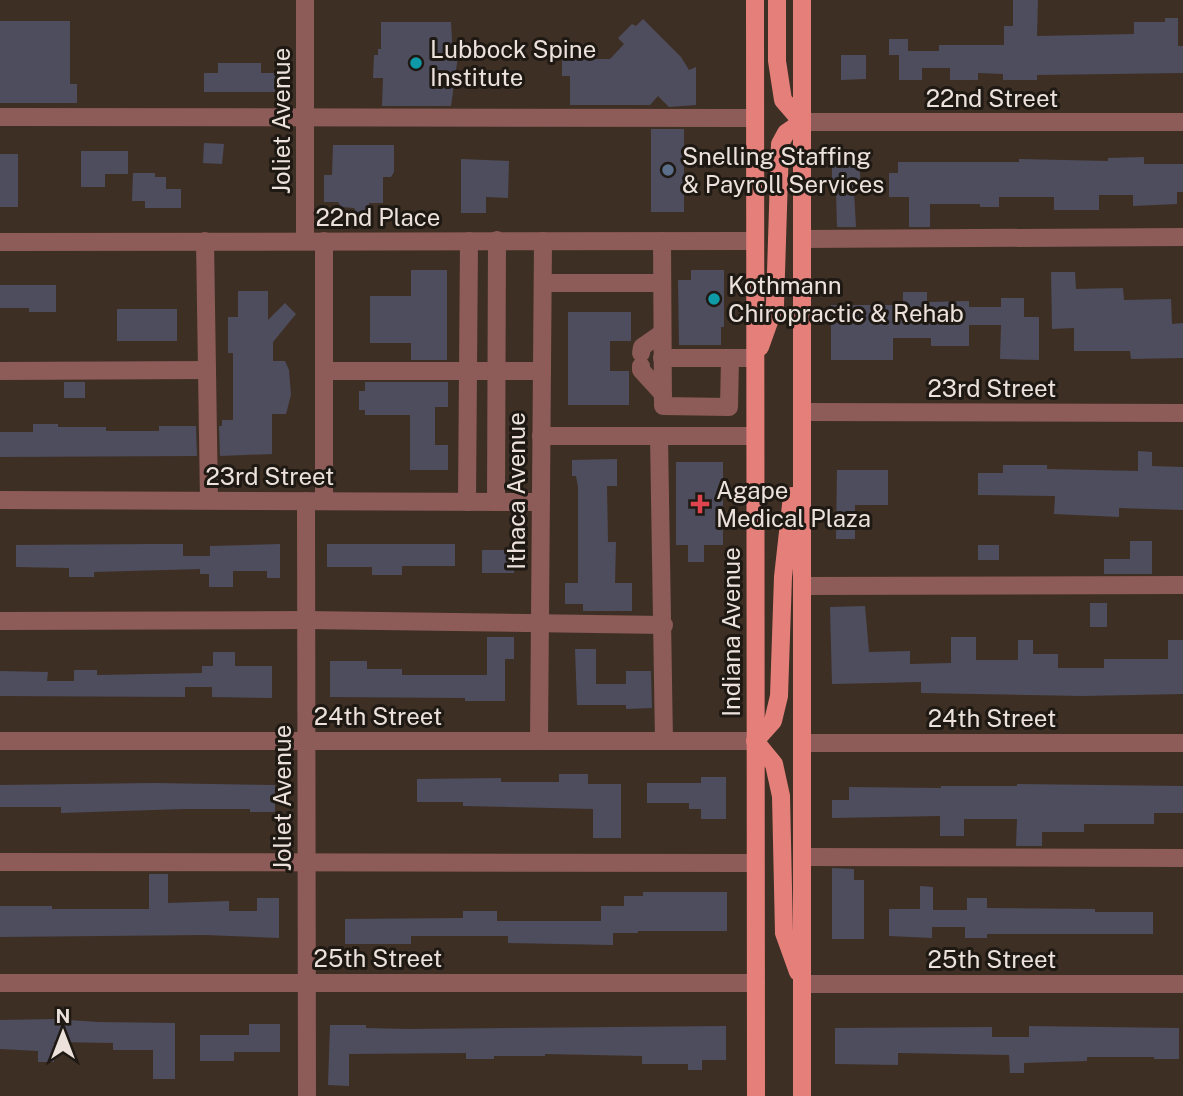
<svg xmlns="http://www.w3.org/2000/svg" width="1183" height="1096" font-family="'Public Sans',sans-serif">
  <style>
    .building { fill: #4e4d5e }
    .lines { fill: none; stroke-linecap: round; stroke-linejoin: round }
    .minor { stroke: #8d5b58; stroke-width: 18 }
    .major { stroke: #e57f7a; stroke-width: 18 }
    .culture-dot { fill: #0f9aa8; stroke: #1f1914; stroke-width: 2.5 }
    .service-dot { fill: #5c6f8a; stroke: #1f1914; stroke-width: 2.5 }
    .health-dot { fill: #e0444e; stroke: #1f1914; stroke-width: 2.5 }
    .labels { text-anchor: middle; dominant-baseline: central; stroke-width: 6; stroke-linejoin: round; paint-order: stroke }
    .poi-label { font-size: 24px; fill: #ece2db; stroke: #1f1914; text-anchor: start }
    .street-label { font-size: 24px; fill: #ece2db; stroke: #1f1914 }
  </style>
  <rect width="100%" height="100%" fill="#3d2f24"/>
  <g class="building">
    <path d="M1013 0H1038L1037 36 1134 34V22H1165V18H1178V46H1183V73L1037 75V80H1003V74L978 73V80H950V68H922V80H899V55H889V39H908V51H939V45H1004V26H1013Z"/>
    <path d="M643 19 681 57 689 70 696 67V105L669 107 658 96 650 105H570V76H562V59H610L624 44 618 38 632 24 636 26Z"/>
    <path d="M0 21H70V84H77V103H0Z"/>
    <path d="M381 22H451L453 56H458L451 106H382L383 78H373L374 55H378V49H381Z"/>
    <path d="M841 55H866V79L841 80Z"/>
    <path d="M218 63H261V73H275V92H204V73H218Z"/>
    <rect x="651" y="129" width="33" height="83"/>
    <path d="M204 143 224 144 222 164 203 163Z"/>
    <path d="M333 145H394V172L391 177H383V203H369V212L357 213 354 208 341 207 338 202H324V175H332Z"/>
    <path d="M81 151H128V174H105V187H81Z"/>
    <rect x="0" y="154" width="18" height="53"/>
    <path d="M1144 157V164H1183V192H1177V204L1133 206V195H1099V210H1054V197H999V207H980V204H930V227H909V197H889V173H898V162H1019V159L1108 161V158Z"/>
    <path d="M461 159 509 161 508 198 486 197V213H461Z"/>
    <path d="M832 163H860V191H854L856 227H837L836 191H832Z"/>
    <path d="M133 173H155V177H166V189H181V208H145V201H132Z"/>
    <path d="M411 270H447V360H411V343H370V296H411Z"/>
    <path d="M691 270H724V327H721V345H679L678 280H691Z"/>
    <path d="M1051 272H1075L1076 289 1123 288 1124 300 1171 299 1172 324 1183 323V358L1131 359 1130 351H1074V328L1052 329Z"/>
    <path d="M0 285H56V312H29V308H0Z"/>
    <path d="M238 291H268V320L285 303 296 314 273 342V361H285L289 370 291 395 286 414H272V454L220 456 219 426H222V420H233V353H228V317H238Z"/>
    <path d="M903 292H927V302L969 301V307H1001V298H1024V317H1039V360L1000 359 1001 325H969V346H931V338H893V360H831V305H903Z"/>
    <rect x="117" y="309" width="60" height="32"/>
    <path d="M568 312H631V341H610V371H629V405H568Z"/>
    <rect x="64" y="382" width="21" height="16"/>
    <path d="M365 382H448V407H435V445H448V470H410V415H365V410H359V391H365Z"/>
    <path d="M33 424H58V427H106V431H159V426H196L197 456 0 457V432H33Z"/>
    <path d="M1138 451 1152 452V466L1183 467V510L1119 508V517L1054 514 1055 496 978 495V473H1003V465H1047V469L1138 471Z"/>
    <path d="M617 459V486H607L608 542H616L615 583H632V611H583V604H565V583H578V487L576 476H572V460Z"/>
    <path d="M676 462H723V545H704V562H688V545H676Z"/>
    <path d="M837 470H888V505H855V539H836Z"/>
    <path d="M1130 541H1152V574H1104V559H1130Z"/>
    <path d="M154 544H183V556H210V546L280 544V578H267V571H233V587H209V574H200V569L94 572V577H69V568L16 567V545Z"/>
    <path d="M327 544H455V566H402V575H372V567H327Z"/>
    <rect x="978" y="545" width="21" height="15"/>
    <rect x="482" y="550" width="32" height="23"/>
    <rect x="1090" y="603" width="17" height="24"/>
    <path d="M865 606 869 652 910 651V664L951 663V637H976V660H1018V640H1033V654H1058V668H1104V659H1168V640H1183V694L1082 696 921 693V682L832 684 830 607Z"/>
    <path d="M487 637H514V659H505V701H465V698L330 697V661H367V669H402V675H487Z"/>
    <path d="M575 649H596V684H626V671H651L652 708 626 709V705H577Z"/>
    <path d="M213 652H235V666H272V698L212 697V687H185V697L0 696V671L48 672 47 681H74V670H97V675L202 673V666H213Z"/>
    <path d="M559 774H588V784H621V838H593V809L463 806V802H417V779L501 778V782H559Z"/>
    <path d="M701 777H726V819H701V809H689V803H647V783H701Z"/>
    <path d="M154 783 275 785V812H250V809H184L61 813V807H0V785Z"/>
    <path d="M1017 784 1183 786V813H1154V824H1084V832H1042V846H1016L1017 819H964V836H940V816L832 818V800H849V787L941 788V786H1017Z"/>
    <path d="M832 868 854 869V880H864V939H832Z"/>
    <path d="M149 874H168V903L229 901V911H257V898H279V938L205 935 0 937V906H52V909H149Z"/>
    <path d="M920 886 933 887V910H967V898H987V908L1095 909V912H1153V934H987V938H965V927H932V938L889 936V909H920Z"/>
    <path d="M643 892H727V931H638V933H613V945L508 943V936H411V944H345V919L463 918V911H497V921H601V906H624V896H643Z"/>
    <path d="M54 1019 98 1022 175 1023V1079H153V1050H113V1043L54 1042V1062H38V1051L0 1049V1020Z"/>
    <path d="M249 1024H280V1052H234V1061H200V1035H249Z"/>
    <path d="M330 1025H366V1028L408 1029 726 1026V1060H702V1070H688V1064H642V1056L545 1054V1056H494V1059H466V1053L349 1054V1086L328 1085Z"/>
    <path d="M1029 1026 1179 1028V1059H1154V1057H1087V1061L1024 1063V1073H1010L1009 1055 898 1053V1065L835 1064V1028L992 1027V1037H1029Z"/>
  </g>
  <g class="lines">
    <g class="minor">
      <path d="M0 117 755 118"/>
      <path d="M802 122H1183"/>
      <path d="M802 239 1183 237"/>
      <path d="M205 241 209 500"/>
      <path d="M305 241V0"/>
      <path d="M662 241 663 406 729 407 730 358"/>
      <path d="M0 242 755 241"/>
      <path d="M543 283H662"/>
      <path d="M641 353 642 347 662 333"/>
      <path d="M662 358H755"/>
      <path d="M641 366V370L663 394"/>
      <path d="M0 371 207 370"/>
      <path d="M324 371H542"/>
      <path d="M802 412 1183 413"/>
      <path d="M541 436H755"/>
      <path d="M659 436 664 741"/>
      <path d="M0 500 541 502"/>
      <path d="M306 501 307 1096"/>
      <path d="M324 501V241"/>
      <path d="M467 502 469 241"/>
      <path d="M496 502 497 240"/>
      <path d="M802 586 1183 585"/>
      <path d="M0 621 306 620 664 625"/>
      <path d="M0 741H755"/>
      <path d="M539 741 543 241"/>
      <path d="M802 743H1183"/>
      <path d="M802 857 1183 858"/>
      <path d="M0 862 755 863"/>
      <path d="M0 983H756"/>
      <path d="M802 984H1183"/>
    </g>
    <g class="major">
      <path d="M755 0 756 1096"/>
      <path d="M777 0V61L783 100 802 122"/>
      <path d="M802 0V1096"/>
      <path d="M760 347 775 305 780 144 786 133 802 122"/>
      <path d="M792 496 783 577 779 696 773 721 755 741 774 764 781 796 784 933 798 972"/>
    </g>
  </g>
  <g class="culture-dot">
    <circle cx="416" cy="63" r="7"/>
    <circle cx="714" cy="299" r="7"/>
  </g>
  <circle class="service-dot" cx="668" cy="170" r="7"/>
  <path class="health-dot" d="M696.5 493.5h7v7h7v7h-7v7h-7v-7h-7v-7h7z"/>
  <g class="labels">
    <g class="poi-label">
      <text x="430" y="49">Lubbock Spine<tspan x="430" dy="28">Institute</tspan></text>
      <text x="682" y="156">Snelling Staffing<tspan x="682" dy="28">&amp; Payroll Services</tspan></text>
      <text x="728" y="285">Kothmann<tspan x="728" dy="28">Chiropractic &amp; Rehab</tspan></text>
      <text x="716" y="490">Agape<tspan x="716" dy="28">Medical Plaza</tspan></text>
    </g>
    <g class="street-label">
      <text x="992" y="98">22nd Street</text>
      <text transform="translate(281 121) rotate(-90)">Joliet Avenue</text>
      <text x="378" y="217">22nd Place</text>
      <text x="992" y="388">23rd Street</text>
      <text x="270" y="476">23rd Street</text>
      <text transform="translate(516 491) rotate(-90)">Ithaca Avenue</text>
      <text transform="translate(731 632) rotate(-90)">Indiana Avenue</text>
      <text x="378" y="716">24th Street</text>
      <text x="992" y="718">24th Street</text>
      <text transform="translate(282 798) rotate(-90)">Joliet Avenue</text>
      <text x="378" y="958">25th Street</text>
      <text x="992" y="959">25th Street</text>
    </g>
  </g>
  <g transform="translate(63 1033)" stroke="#1f1914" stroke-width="5" paint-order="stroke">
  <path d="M0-5L12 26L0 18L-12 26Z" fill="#ece2db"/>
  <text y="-10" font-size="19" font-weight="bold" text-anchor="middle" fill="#ece2db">N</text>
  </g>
</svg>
